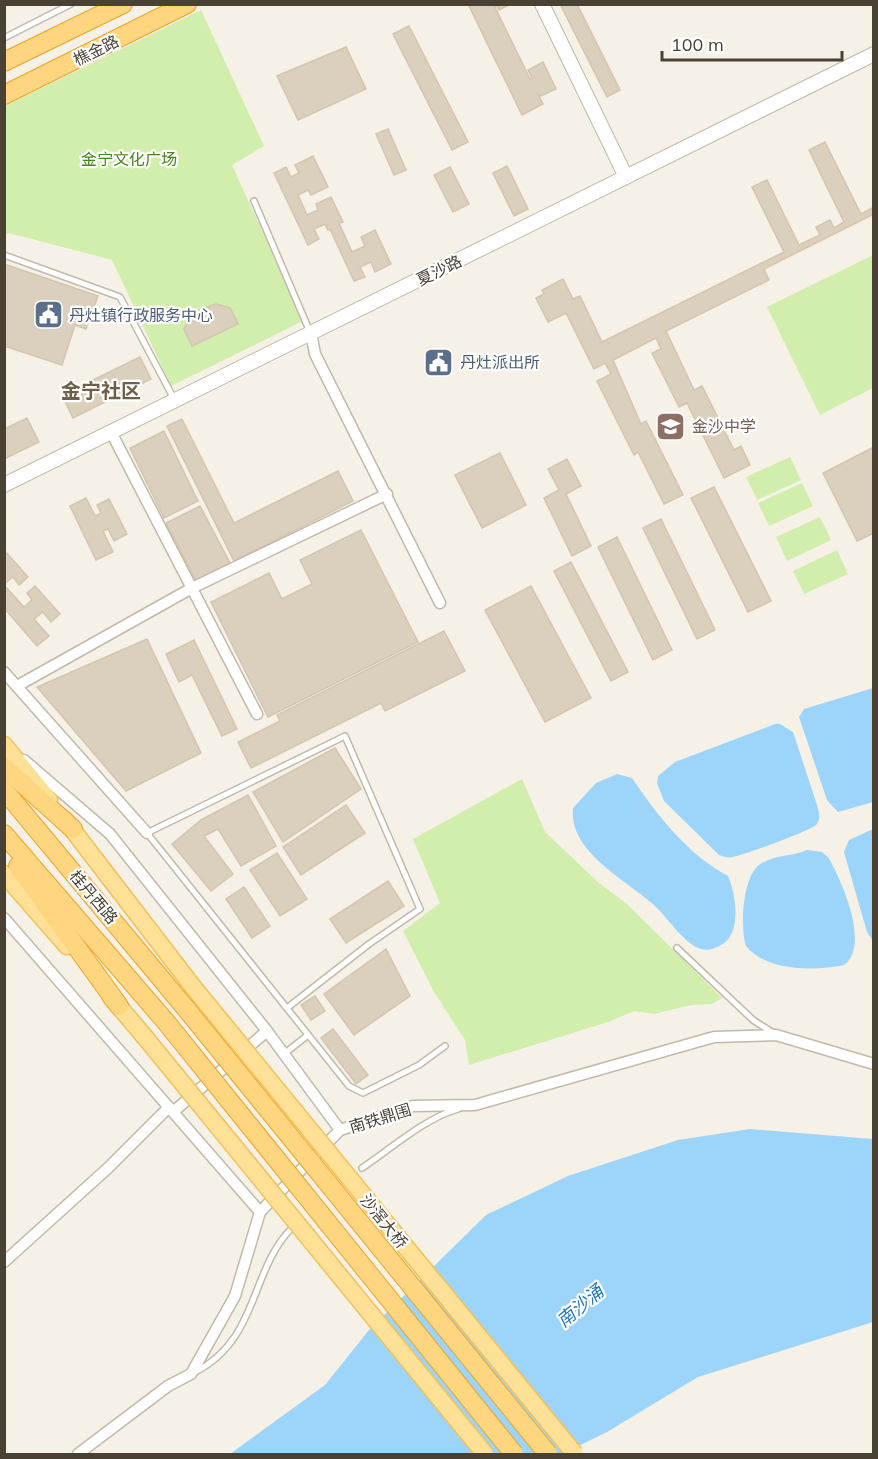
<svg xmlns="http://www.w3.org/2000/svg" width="878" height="1459" font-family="Mulish,'Noto Sans SC',sans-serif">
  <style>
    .green { fill: #d1eeac }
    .water { fill: #9dd4f9 }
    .building { fill: #dbd0be; stroke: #d4c5ae; stroke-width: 1.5 }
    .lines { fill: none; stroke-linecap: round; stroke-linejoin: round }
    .service-casing { stroke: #c2b9a9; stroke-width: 8 }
    .minor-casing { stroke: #c2b9a9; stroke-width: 13 }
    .tertiary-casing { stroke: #c2b9a9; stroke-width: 16 }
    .primary-casing { stroke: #f1c259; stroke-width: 19 }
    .trunk-casing { stroke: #efa327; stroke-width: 20 }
    .service { stroke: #fff; stroke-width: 5 }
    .minor { stroke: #fff; stroke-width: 10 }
    .tertiary { stroke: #fff; stroke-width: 14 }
    .primary { stroke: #ffe097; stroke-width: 16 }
    .trunk { stroke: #ffd680; stroke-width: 18 }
    .primary-bridge-casing { stroke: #f1c259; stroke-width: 19; stroke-linecap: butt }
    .trunk-bridge-casing { stroke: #efa327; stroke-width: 20; stroke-linecap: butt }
    .primary-bridge { stroke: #ffe097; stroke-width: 16 }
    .trunk-bridge { stroke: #ffd680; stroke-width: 18 }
    .labels { text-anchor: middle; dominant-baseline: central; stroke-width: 4.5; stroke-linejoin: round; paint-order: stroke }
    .street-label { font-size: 16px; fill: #4a4135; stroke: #fff }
    .park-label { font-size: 16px; fill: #478321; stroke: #fff }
    .service-label { font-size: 16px; fill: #4e5e75; stroke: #fff; text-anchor: start }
    .education-label { font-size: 16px; fill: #785e54; stroke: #fff; text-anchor: start }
    .water-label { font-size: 18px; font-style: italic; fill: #207aba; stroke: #fff }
    .quarter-label { font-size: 20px; font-weight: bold; fill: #6e5f4b; stroke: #fff }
  </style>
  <rect width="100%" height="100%" fill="#f5f1e7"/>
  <g class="green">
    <path d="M201 10 264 146 232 165 303 321 171 386 112 260 9 233 5 235V106Z"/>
    <path d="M873 255V388L820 415 767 307Z"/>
    <path d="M790 457 801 480 757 500 746 477Z"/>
    <path d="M802 483 813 506 769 526 758 503Z"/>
    <path d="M820 517 831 540 787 561 776 537Z"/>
    <path d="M837 550 848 574 804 594 793 571Z"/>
    <path d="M522 779 545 832 599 883 627 904 722 998 712 1004 691 1005 654 1014 634 1011 608 1022 469 1065 465 1040 434 992 403 931 440 903 413 839Z"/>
  </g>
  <g class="water">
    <path d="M873 688V802L838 812 827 800 799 717 804 709Z"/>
    <path d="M775 724H780L793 732 817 805C819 812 821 818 817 824 813 830 744 855 733 857 728 858 724 857 719 855L664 801 657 783 658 776 675 762Z"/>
    <path d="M617 774 632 778C657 815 688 855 728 876 736 895 743 936 719 946 713 949 708 951 701 949 683 943 668 918 654 905 628 881 568 852 573 808L596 783Z"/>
    <path d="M873 829H874L873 941 867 932 844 852 849 840Z"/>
    <path d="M807 850 822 852 828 857C841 879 871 945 844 965 815 971 767 972 746 946 740 928 742 873 762 863 775 855 793 856 807 850Z"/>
    <path d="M750 1129 873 1139V1322L698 1377 607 1432 562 1454H230L325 1385 369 1330 486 1215 568 1176 678 1140Z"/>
  </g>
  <g class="building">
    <path d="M468 4H511L499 10 497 6 495 7 530 79 532 78 528 70 543 62 556 89 541 96 538 94 543 104 522 115Z"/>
    <path d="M560 4H577L620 90 607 97Z"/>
    <path d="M409 26 468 142 452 150 393 34Z"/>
    <path d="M346 47 366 89 298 120 277 76Z"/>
    <path d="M388 129 406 170 394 175 376 134Z"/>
    <path d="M825 142 861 214 874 207V214L764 269 769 280 666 331 694 390 702 386 734 450 741 446 750 465 724 478 687 403 679 407 652 353 661 349 656 338 613 360 641 424 646 421 683 495 664 504 638 452 634 455 597 381 611 374 605 363 594 369 566 313 548 322 536 298 544 294 542 290 563 279 573 299 580 296 602 342 784 252 752 187 767 180 799 245 820 235 816 227 830 220 834 228 844 222 809 150Z"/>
    <path d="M313 156 328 187 311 195 308 190 298 195 307 215 318 210 316 204 331 197 343 222 339 223 352 252 365 246 361 237 375 230 391 264 375 272 371 262 360 267 365 277 354 281 330 229 328 230 325 224 314 229 319 239 308 245 274 173 286 167 291 177 299 173 295 165Z"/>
    <path d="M507 166 528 209 514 216 493 173Z"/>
    <path d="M450 167 469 204 453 212 434 175Z"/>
    <path d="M4 264 98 296 86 329 75 325 62 365 4 346Z"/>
    <path d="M216 304 230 308 238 324 192 346 184 329 187 323 202 309Z"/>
    <path d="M140 357 151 379 73 418 62 395Z"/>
    <path d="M27 418 39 442 4 459V429Z"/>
    <path d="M182 419 234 523 338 471 353 501 234 561 167 426Z"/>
    <path d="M164 431 198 501 164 518 130 448Z"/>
    <path d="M874 447V533L857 541 823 473Z"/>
    <path d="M500 453 526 505 482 528 455 475Z"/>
    <path d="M567 459 581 486 566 494 591 546 572 556 544 498 559 490 548 469Z"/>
    <path d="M714 487 771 601 748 612 691 498Z"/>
    <path d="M86 498 95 516 101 513 97 505 109 499 127 534 114 541 108 529 103 531 113 552 96 560 70 506Z"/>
    <path d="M200 506 230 563 196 581 166 523Z"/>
    <path d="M661 519 715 630 697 639 643 528Z"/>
    <path d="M361 530 418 642 268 717 211 602 269 573 282 599 312 584 300 560Z"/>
    <path d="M617 537 672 650 653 660 598 547Z"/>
    <path d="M4 550 28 577 19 585 13 577 4 584Z"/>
    <path d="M571 562 628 672 611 681 554 571Z"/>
    <path d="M4 585 24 607 32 600 27 593 35 586 60 614 51 622 43 612 34 619 49 636 37 646 4 608Z"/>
    <path d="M531 586 591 698 545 722 485 610Z"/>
    <path d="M444 631 465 671 385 711 381 703 251 768 238 742 280 721 277 715Z"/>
    <path d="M147 639 201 753 126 791 37 687Z"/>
    <path d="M194 640 237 729 222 736 192 675 179 682 166 654Z"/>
    <path d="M335 748 361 789 283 842 253 792Z"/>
    <path d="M248 795 276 846 241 866 218 829 204 836 233 874 211 891 172 844 201 820Z"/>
    <path d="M346 805 365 833 301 875 283 847Z"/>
    <path d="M277 853 307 899 280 916 250 870Z"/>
    <path d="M388 881 404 906 346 943 330 919Z"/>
    <path d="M244 887 270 926 252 938 226 899Z"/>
    <path d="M386 949 410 996 354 1035 324 994Z"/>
    <path d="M315 996 325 1011 311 1020 301 1005Z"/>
    <path d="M333 1029 368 1075 356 1084 321 1038Z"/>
  </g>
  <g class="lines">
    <defs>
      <g id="service">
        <path d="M4 38 71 4"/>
        <path d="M254 201 310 332"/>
        <path d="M4 255 120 297 174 399"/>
        <path d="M677 948 753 1020 772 1032"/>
        <path d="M287 1008 369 944 420 909 345 736 147 833 349 1086 363 1093 419 1065 445 1046"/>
        <path d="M284 1054 308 1035"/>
        <path d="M362 1168C389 1150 427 1117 458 1109"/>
        <path d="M195 1372C259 1340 250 1269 292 1228"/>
      </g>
      <g id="minor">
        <path d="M311 333 315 354 440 603"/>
        <path d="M111 432 257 714"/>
        <path d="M4 672 147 833"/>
        <path d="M17 686 192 588 387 494"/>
        <path d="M24 760 110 834 267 1031 340 1130"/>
        <path d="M4 918 260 1212"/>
        <path d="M173 1112 267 1031"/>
        <path d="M4 1262 108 1168 169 1107"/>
        <path d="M78 1454 168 1386 191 1374 235 1296 260 1212 340 1130 413 1106 475 1105 714 1037 776 1035 874 1064"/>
      </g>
      <g id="tertiary">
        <path d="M542 4 626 177"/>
        <path d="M4 485 874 54"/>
      </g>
      <g id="primary">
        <path d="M4 745 49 800"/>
        <path d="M65 820 194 988"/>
        <path d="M4 874 67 946"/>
        <path d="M111 997 144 1036"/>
      </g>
      <g id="trunk">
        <path d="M4 62 123 4"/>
        <path d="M4 95 187 4"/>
        <path d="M4 767 73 829"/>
        <path d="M4 790 183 1005"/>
        <path d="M4 834 166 1022"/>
        <path d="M18 866 119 1006"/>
      </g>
    </defs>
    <use href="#service" class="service-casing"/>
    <use href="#minor" class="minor-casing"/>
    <use href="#tertiary" class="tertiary-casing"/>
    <use href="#primary" class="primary-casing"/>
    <use href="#trunk" class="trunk-casing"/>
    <use href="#service" class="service"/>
    <use href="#minor" class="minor"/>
    <use href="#tertiary" class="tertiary"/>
    <use href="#primary" class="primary"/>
    <use href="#trunk" class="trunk"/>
    <defs>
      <g id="primary-bridge">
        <path d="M194 988 575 1454"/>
        <path d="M144 1036 485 1454"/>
      </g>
      <g id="trunk-bridge">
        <path d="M183 1005 548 1454"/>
        <path d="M166 1022 514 1454"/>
      </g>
    </defs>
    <use href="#primary-bridge" class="primary-bridge-casing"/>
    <use href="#trunk-bridge" class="trunk-bridge-casing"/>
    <use href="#primary-bridge" class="primary-bridge"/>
    <use href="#trunk-bridge" class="trunk-bridge"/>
  </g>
  <defs>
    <symbol id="civic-square" viewBox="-11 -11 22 22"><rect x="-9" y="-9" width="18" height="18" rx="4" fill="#5c6f8a" stroke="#fff"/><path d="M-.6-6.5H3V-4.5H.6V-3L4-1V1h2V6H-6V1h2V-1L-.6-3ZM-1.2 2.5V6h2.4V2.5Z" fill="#fff"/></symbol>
    <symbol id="school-square" viewBox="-11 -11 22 22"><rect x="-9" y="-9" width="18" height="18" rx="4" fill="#8d6e63" stroke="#fff"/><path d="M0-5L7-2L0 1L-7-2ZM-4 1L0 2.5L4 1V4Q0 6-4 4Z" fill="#fff"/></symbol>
  </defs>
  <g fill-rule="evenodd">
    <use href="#civic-square" x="32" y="298" width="33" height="33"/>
    <use href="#civic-square" x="422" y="346" width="33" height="33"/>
    <use href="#school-square" x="654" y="410" width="33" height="33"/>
  </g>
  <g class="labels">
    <g class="street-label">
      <text transform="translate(96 50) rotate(-26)">樵金路</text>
      <text transform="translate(439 270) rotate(-26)">夏沙路</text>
      <text transform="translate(94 897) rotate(50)">桂丹西路</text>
      <text transform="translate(380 1118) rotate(-17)">南铁鼎围</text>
      <text transform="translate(384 1221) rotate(51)">沙滘大桥</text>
    </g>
    <g class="park-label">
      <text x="129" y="159">金宁文化广场</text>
    </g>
    <g class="service-label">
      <text x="69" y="315">丹灶镇行政服务中心</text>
      <text x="460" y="362">丹灶派出所</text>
    </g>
    <g class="education-label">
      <text x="692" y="426">金沙中学</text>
    </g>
    <g class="water-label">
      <text transform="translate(580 1306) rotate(-40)">南沙涌</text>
    </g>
    <g class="quarter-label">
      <text x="101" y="390">金宁社区</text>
    </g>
  </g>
  <rect width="878" height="1459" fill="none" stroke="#4a4135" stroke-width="12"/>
  <path d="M662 51v9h180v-9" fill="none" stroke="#4a4135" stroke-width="3"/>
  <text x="671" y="51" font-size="18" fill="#4a4135" stroke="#ffffff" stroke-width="4.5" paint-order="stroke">100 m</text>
</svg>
